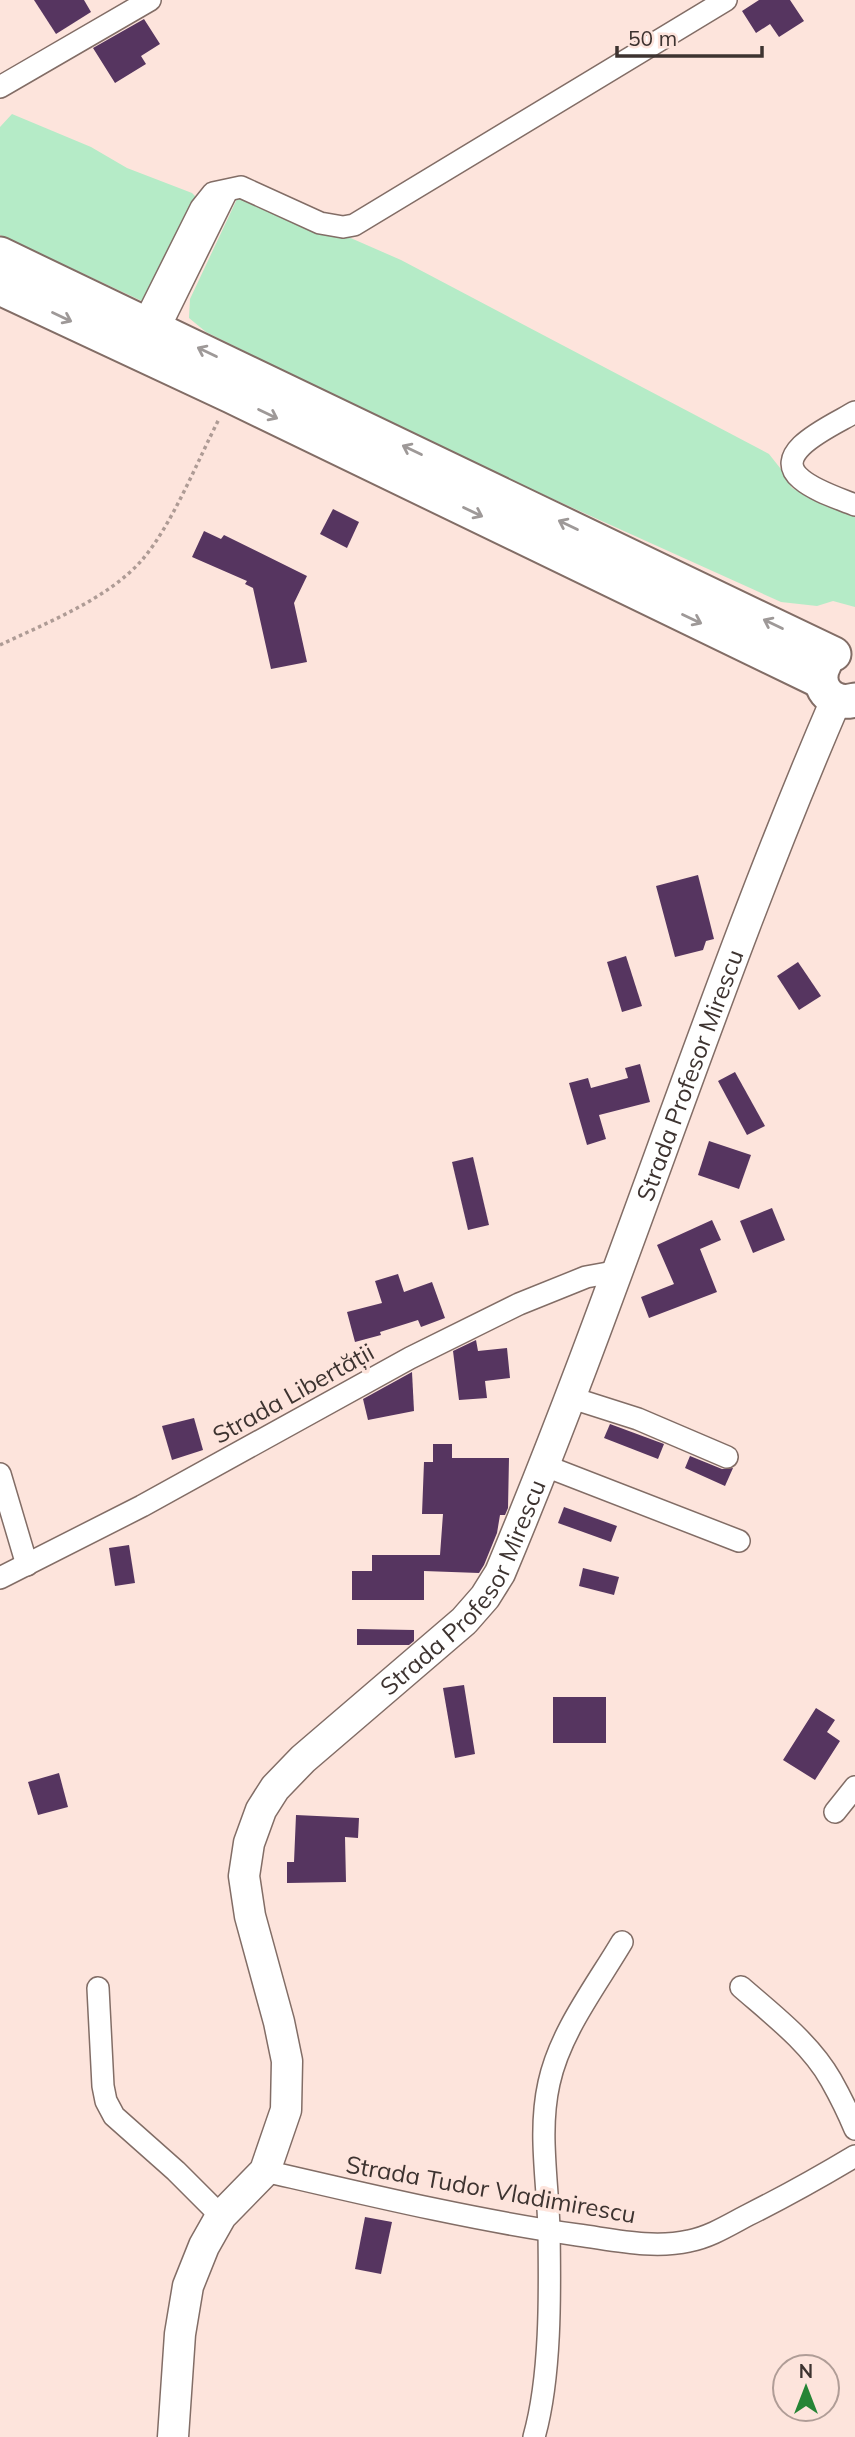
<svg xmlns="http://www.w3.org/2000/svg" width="855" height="2437" font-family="Mulish,sans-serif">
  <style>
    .green { fill: #b5ebc7 }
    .building { fill: #563560 }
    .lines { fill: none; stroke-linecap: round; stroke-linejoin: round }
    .street-casing { stroke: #826d66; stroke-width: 24 }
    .secondary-casing { stroke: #826d66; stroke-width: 33 }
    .primary-casing { stroke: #826d66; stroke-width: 37 }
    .path { stroke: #ae9b95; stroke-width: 3.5; stroke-dasharray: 3.5 3.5; stroke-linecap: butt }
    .street { stroke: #fff; stroke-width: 21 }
    .secondary { stroke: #fff; stroke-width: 30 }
    .primary { stroke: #fff; stroke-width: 33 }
    .oneway { stroke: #9e9998 }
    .labels { text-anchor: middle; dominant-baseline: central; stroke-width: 7; stroke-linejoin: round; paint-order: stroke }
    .street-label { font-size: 24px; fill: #3d3330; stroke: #fde4dc }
  </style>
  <rect width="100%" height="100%" fill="#fde4dc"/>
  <g class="green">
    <path d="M12 114 91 147 127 168 192 193 199 200 144 302 0 235V127Z"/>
    <path d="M245 195H252L401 260 769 454 784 473 792 488 855 517V607L833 601 817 606 781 602 407 433 206 332 189 318 190 299 237 199Z"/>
  </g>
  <g class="building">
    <path d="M34 0H84L91 12 56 34Z"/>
    <path d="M759 0H790L804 21 779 37 770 24 756 33 742 11Z"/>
    <path d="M144 19 160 44 141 56 146 64 115 83 93 48Z"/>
    <path d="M333 509 359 522 347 548 320 534Z"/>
    <path d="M204 531 221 539 224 535 307 576 294 603 307 662 271 669 253 588 245 584 247 581 192 557Z"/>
    <path d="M698 875 714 939 706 941 703 950 675 957 656 886Z"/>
    <path d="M626 956 642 1006 622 1012 607 962Z"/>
    <path d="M798 962 821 996 799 1010 777 976Z"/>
    <path d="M640 1064 650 1102 599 1115 606 1139 587 1145 569 1083 588 1078 591 1088 628 1078 625 1068Z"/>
    <path d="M735 1072 765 1126 747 1135 718 1081Z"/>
    <path d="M709 1141 751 1155 739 1189 698 1175Z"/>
    <path d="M473 1157 489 1225 468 1230 452 1162Z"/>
    <path d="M772 1208 785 1240 753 1253 740 1221Z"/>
    <path d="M712 1220 721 1240 700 1249 717 1292 649 1318 641 1297 674 1284 657 1245Z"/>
    <path d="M398 1274 404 1292 432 1282 445 1318 421 1327 418 1320 380 1332 381 1335 355 1342 347 1312 382 1303 375 1281Z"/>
    <path d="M476 1340 478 1351 507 1348 510 1378 485 1381 487 1398 459 1400 453 1351Z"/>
    <path d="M412 1372 414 1411 368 1420 363 1399Z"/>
    <path d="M194 1418 203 1450 172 1460 162 1426Z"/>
    <path d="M610 1424 664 1444 658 1459 604 1438Z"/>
    <path d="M433 1444H452V1458H509L508 1508 505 1515H500L497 1533 484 1565 479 1573 424 1571V1600H352V1571H372V1555H440L443 1514H422L424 1462H433Z"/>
    <path d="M690 1456 722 1469 733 1468 725 1486 685 1468Z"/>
    <path d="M564 1507 617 1526 611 1542 558 1523Z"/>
    <path d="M129 1545 135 1583 115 1586 109 1548Z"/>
    <path d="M583 1568 619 1577 614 1595 579 1586Z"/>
    <path d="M357 1629 414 1630V1641L409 1645H357Z"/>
    <path d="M464 1685 475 1754 455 1758 443 1688Z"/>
    <rect x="553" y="1697" width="53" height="46"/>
    <path d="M816 1708 835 1720 827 1732 840 1741 815 1780 783 1760Z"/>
    <path d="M59 1773 68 1807 38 1815 28 1782Z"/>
    <path d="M296 1815 359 1818 358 1838 345 1837 346 1882 287 1883V1862H294Z"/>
    <path d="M365 2217 392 2222 381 2274 355 2269Z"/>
  </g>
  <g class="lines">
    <defs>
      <g id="street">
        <path d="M0 87 150 0"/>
        <path d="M144 322 201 208 213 193 241 187 320 223 343 227 354 225 726 0"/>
        <path d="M159 329 227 191"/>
        <path d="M855 412C836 424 768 452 801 479 815 491 838 498 855 505"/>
        <path d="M569 1397 638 1419 727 1457"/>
        <path d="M543 1465 739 1541"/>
        <path d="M0 1474 27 1565"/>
        <path d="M0 1578 142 1506 410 1358 519 1304 586 1277 619 1271"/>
        <path d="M835 1812 855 1787"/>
        <path d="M741 1987C773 2015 810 2043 831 2080 840 2096 848 2112 855 2129"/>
        <path d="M98 1988 103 2086 106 2101 114 2116 176 2171 221 2216"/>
        <path d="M265 2171C369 2195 473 2220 578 2235 615 2240 653 2249 689 2241 710 2237 729 2225 748 2215 784 2197 820 2177 855 2156"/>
        <path d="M534 2437C551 2377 550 2294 549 2231 548 2182 538 2132 549 2083 560 2032 596 1986 622 1942"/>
      </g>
      <g id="secondary">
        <path id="s1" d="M173 2437 180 2334 188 2286 204 2246 221 2216 265 2171 286 2110 287 2061 279 2022 250 1916 244 1876 249 1843 261 1810 275 1788 303 1759 464 1621 485 1597 500 1573C621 1285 712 987 836 700"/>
      </g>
      <g id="primary">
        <path d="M0 254 834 654"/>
        <path d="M0 288 231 396 820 681"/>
        <path d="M825 663C813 685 830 707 855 700"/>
      </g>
    </defs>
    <use href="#street" class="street-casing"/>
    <use href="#secondary" class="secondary-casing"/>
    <use href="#primary" class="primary-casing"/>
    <path class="path" d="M0 645C46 623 108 599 142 560 172 525 197 462 219 419"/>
    <use href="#street" class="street"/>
    <use href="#secondary" class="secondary"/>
    <use href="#primary" class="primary"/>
  </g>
  <defs><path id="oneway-shaft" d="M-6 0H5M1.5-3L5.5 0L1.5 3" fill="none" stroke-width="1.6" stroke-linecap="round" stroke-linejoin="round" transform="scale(1.75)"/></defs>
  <g class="oneway">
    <use href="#oneway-shaft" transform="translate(62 317) rotate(25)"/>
    <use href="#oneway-shaft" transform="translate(207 352) rotate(-154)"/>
    <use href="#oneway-shaft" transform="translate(268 414) rotate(26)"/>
    <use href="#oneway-shaft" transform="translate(412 450) rotate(-154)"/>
    <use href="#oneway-shaft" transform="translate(473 512) rotate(26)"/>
    <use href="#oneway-shaft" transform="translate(568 525) rotate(-154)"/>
    <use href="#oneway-shaft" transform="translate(692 619) rotate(25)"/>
    <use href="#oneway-shaft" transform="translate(773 624) rotate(-154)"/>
  </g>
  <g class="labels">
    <g class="street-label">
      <text stroke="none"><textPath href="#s1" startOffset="1536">Strada Profesor Mirescu</textPath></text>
      <text transform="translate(293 1393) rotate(-29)">Strada Libertății</text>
      <text stroke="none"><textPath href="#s1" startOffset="970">Strada Profesor Mirescu</textPath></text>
      <text transform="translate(491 2189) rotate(10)">Strada Tudor Vladimirescu</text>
    </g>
  </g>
  <g transform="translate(806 2388)"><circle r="33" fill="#fde4dc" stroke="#b09d97" stroke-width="2"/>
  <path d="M0-5L12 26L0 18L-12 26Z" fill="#258435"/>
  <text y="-10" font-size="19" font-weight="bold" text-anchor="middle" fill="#3d3330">N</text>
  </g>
  <path d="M617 46v10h145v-10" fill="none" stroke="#3d3330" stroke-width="3.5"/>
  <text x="628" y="46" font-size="21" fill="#3d3330" stroke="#fde4dc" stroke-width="5" paint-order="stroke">50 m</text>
</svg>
